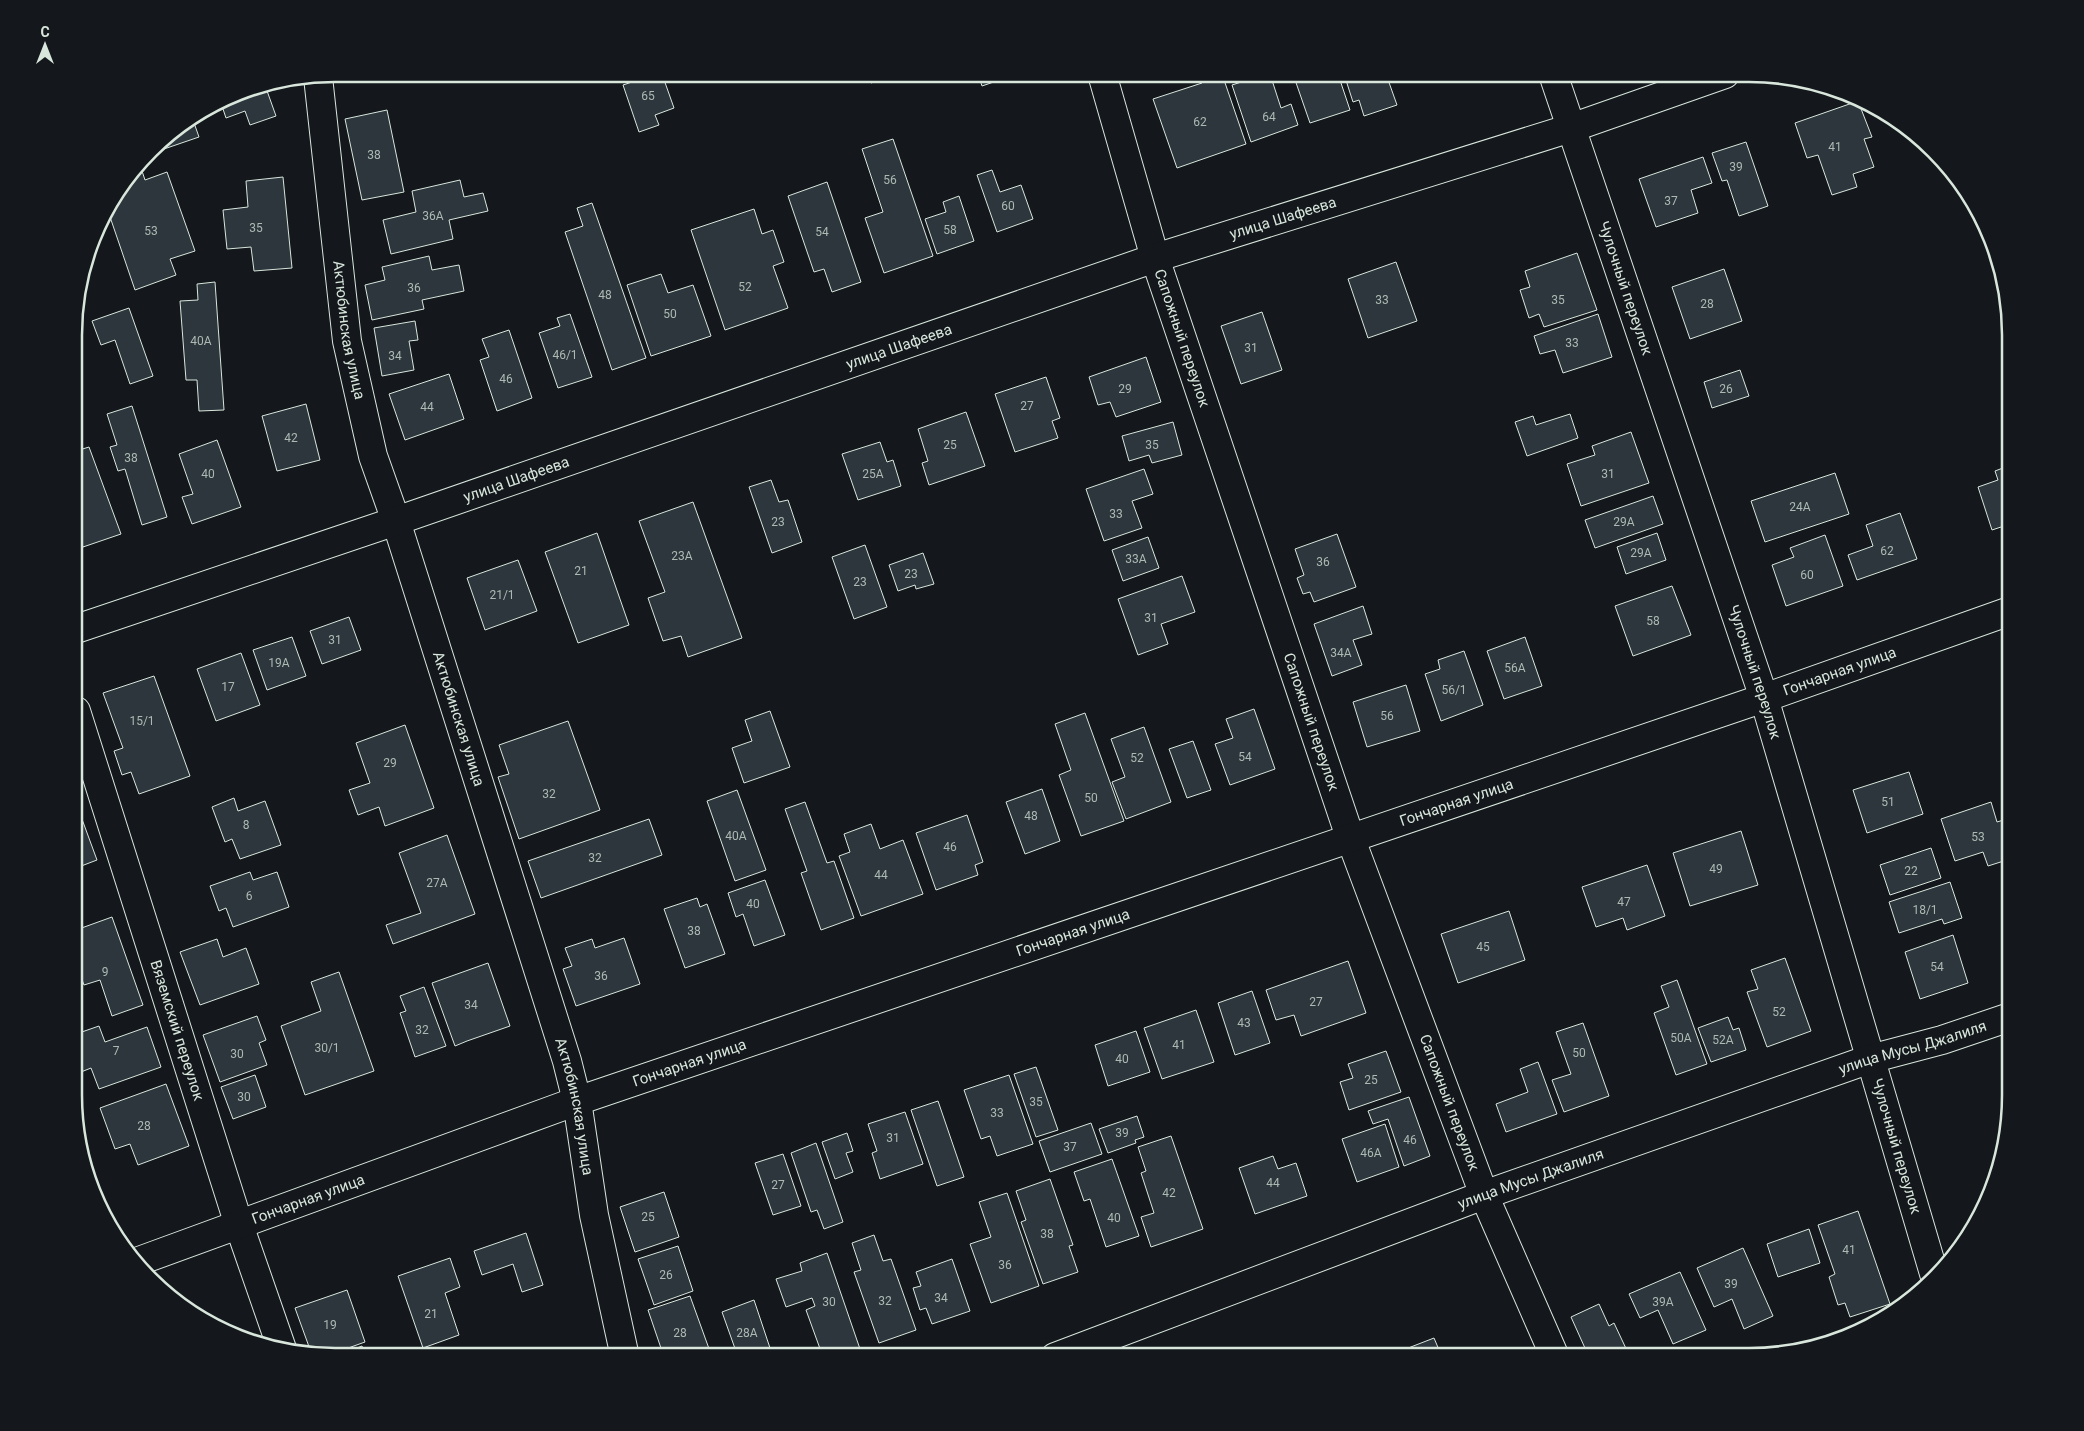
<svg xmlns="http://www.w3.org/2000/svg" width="2084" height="1431" font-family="Roboto,sans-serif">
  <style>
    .building { fill: #2c363c; stroke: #d8e6dc }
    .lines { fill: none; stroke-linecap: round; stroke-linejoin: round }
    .minor-casing { stroke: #d8e6dc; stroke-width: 30 }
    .tertiary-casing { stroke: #d8e6dc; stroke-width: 30 }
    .minor { stroke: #14181c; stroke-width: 28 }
    .tertiary { stroke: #14181c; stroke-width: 28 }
    .labels { text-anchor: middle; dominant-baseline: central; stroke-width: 4; stroke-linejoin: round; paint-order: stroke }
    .number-label { font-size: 12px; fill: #adbab4 }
    .street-label { font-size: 15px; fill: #d8e6dc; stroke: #14181c }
    .rim { fill: none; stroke: #d8e6dc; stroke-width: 2.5 }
  </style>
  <rect width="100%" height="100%" fill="#14181c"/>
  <g class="building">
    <path d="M633 74H662L674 108 655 115 659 125 639 132 623 85 635 81Z"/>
    <path d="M867 74H897L871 83Z"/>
    <path d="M978 74H1017L982 86Z"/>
    <path d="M1203 74H1222L1246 144 1177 168 1153 99 1202 83 1200 75Z"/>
    <path d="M1266 74H1270L1281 108 1291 104 1298 125 1251 142 1232 85Z"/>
    <path d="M1293 74H1338L1350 110 1310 123Z"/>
    <path d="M1344 74H1386L1397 105 1364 116 1359 100 1353 102Z"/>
    <path d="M1456 74H1482L1458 82Z"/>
    <path d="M266 88 276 116 250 125 245 111 226 118 221 103 236 94Z"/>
    <path d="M1858 101 1872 137 1864 139 1874 167 1853 174 1857 187 1832 195 1818 155 1807 158 1795 123Z"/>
    <path d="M387 110 404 192 362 200 345 119Z"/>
    <path d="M193 120 199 137 161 150 159 144 163 139Z"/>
    <path d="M893 139 933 256 884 273 865 218 883 212 862 149Z"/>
    <path d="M1746 142 1768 206 1739 216 1727 180 1722 181 1712 153Z"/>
    <path d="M1703 157 1712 183 1691 190 1698 213 1656 227 1639 179Z"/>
    <path d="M141 168 145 180 167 172 195 251 170 259 176 275 135 290 108 211Z"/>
    <path d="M992 170 1000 192 1021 185 1033 219 997 232 977 175Z"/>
    <path d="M283 177 292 268 254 271 251 247 227 249 223 210 248 207 246 181Z"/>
    <path d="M460 180 464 197 483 193 488 211 449 220 453 239 391 254 383 220 416 212 412 191Z"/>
    <path d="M827 182 861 282 832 292 824 269 814 272 788 196Z"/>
    <path d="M959 196 974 241 937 254 925 219 946 212 943 202Z"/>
    <path d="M592 203 646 358 612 370 565 232 583 226 577 208Z"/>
    <path d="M754 209 762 234 773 230 784 262 773 266 788 308 725 330 691 230Z"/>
    <path d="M1577 253 1597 310 1544 327 1539 314 1529 318 1520 290 1530 287 1525 271Z"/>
    <path d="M429 256 432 270 459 265 464 291 422 300 424 309 372 320 365 285 385 280 382 267Z"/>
    <path d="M1396 262 1417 321 1368 338 1348 279Z"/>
    <path d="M1724 269 1742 321 1690 339 1672 287Z"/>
    <path d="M661 274 668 293 693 285 711 336 651 356 627 285Z"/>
    <path d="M215 282 224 410 199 411 197 380H186L180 301 198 300 197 284Z"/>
    <path d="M129 308 153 376 130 384 115 340 101 345 92 321Z"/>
    <path d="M1262 312 1282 370 1241 384 1221 326Z"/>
    <path d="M570 314 592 377 558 388 539 333 560 326 557 318Z"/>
    <path d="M1598 314 1612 357 1563 373 1555 350 1540 354 1534 336Z"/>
    <path d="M415 321 418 340 409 341 414 370 382 376 374 328Z"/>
    <path d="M509 330 532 398 497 411 480 360 489 357 482 339Z"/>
    <path d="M1146 357 1161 402 1116 417 1110 402 1098 405 1089 377Z"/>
    <path d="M1740 370 1749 396 1712 408 1704 382Z"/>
    <path d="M449 374 464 419 405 440 389 394Z"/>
    <path d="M1046 377 1060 418 1052 421 1058 438 1015 452 995 394Z"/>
    <path d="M306 404 320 460 277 471 262 416Z"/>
    <path d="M132 406 167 517 142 525 125 469 118 471 110 447 117 445 107 414Z"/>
    <path d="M966 412 985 466 929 485 922 463 928 461 918 429Z"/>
    <path d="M1570 414 1578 438 1527 456 1515 422 1533 416 1536 425Z"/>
    <path d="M1173 422 1182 455 1152 463 1149 455 1129 461 1122 436Z"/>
    <path d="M1631 432 1649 483 1581 506 1567 464 1595 455 1592 446Z"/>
    <path d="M217 440 241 507 192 524 182 497 193 494 179 454Z"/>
    <path d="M880 442 887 462 893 460 901 486 858 500 842 454Z"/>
    <path d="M89 447 121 534 83 547 76 528V451Z"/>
    <path d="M2003 468 2010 486V524L1992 530 1978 487 1998 480 1995 471Z"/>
    <path d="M1144 469 1153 494 1132 501 1142 528 1104 541 1086 489Z"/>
    <path d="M1835 473 1849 514 1765 542 1751 501Z"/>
    <path d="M771 480 779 502 788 500 802 542 772 553 749 487Z"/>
    <path d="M1653 496 1663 524 1595 548 1585 520Z"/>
    <path d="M693 502 742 638 688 657 681 636 663 641 648 598 665 592 639 521Z"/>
    <path d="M1900 513 1917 559 1857 580 1848 555 1873 546 1866 525Z"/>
    <path d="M597 533 629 625 578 643 545 552Z"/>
    <path d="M1657 533 1666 560 1626 574 1617 547Z"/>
    <path d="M1337 534 1356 587 1314 602 1310 592 1303 594 1297 578 1304 575 1295 549Z"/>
    <path d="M1825 535 1843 586 1786 606 1772 565 1794 557 1790 548Z"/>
    <path d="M1148 537 1159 568 1123 581 1112 550Z"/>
    <path d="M865 545 887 607 854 619 832 557Z"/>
    <path d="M923 553 934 584 916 589 915 585 898 591 889 565Z"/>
    <path d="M518 560 537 611 485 630 467 578Z"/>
    <path d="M1182 576 1195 612 1161 624 1168 644 1138 655 1118 599Z"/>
    <path d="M1672 586 1691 635 1633 656 1615 606Z"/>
    <path d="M1363 606 1372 634 1353 640 1362 665 1332 676 1314 624Z"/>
    <path d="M349 617 361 650 322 664 310 631Z"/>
    <path d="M292 637 306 676 267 690 253 650Z"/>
    <path d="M1525 637 1542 686 1504 699 1487 651Z"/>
    <path d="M1464 651 1483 705 1441 721 1425 674 1440 669 1438 660Z"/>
    <path d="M241 653 260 705 216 721 197 669Z"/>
    <path d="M154 676 190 776 139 794 131 772 122 775 114 751 123 748 103 693Z"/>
    <path d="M1406 685 1420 731 1367 747 1353 702Z"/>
    <path d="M1254 709 1275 769 1230 785 1215 744 1233 738 1226 719Z"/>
    <path d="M770 711 790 767 744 783 732 748 752 741 745 720Z"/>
    <path d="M1085 713 1124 821 1081 836 1059 775 1071 770 1055 724Z"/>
    <path d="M568 721 600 810 519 839 498 777 509 774 499 745Z"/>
    <path d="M405 725 434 808 385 826 379 807 358 815 349 790 370 783 356 743Z"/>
    <path d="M1144 727 1171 802 1126 819 1112 782 1125 777 1111 739Z"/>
    <path d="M1193 741 1211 790 1187 798 1169 749Z"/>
    <path d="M1909 772 1923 814 1867 833 1853 790Z"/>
    <path d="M1042 789 1060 841 1025 854 1006 802Z"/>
    <path d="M737 790 766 870 735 881 707 801Z"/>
    <path d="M234 798 238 811 265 801 281 845 240 859 232 839 225 842 212 807Z"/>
    <path d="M805 802 827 863 834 861 854 918 821 930 801 873 807 871 785 809Z"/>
    <path d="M1991 802 1997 822 2010 818V859L1988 866 1983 852 1955 861 1941 819Z"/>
    <path d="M79 811 97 860 76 868V812Z"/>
    <path d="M967 815 983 862 975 865 978 875 936 890 916 833Z"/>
    <path d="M649 819 662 855 541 898 528 861Z"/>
    <path d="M871 824 880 849 903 840 923 894 861 916 839 856 850 852 844 834Z"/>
    <path d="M1741 831 1758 885 1690 906 1673 853Z"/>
    <path d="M447 835 475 914 393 944 386 925 421 913 399 853Z"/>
    <path d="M1931 848 1941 878 1890 895 1880 865Z"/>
    <path d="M1647 865 1665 916 1627 930 1623 918 1596 927 1582 887Z"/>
    <path d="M250 872 253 880 277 872 289 907 233 927 226 908 219 911 210 886Z"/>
    <path d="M765 880 785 935 754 946 743 914 736 917 728 893Z"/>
    <path d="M1950 882 1962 918 1944 924 1942 919 1899 933 1889 902Z"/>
    <path d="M697 898 700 907 707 904 725 954 685 968 664 909Z"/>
    <path d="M1509 911 1525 960 1458 983 1441 934Z"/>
    <path d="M112 917 143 1005 112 1016 100 980 84 985 76 964V930Z"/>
    <path d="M1953 935 1968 983 1920 999 1905 952Z"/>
    <path d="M624 938 640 984 576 1006 563 969 572 966 565 948 592 939 595 948Z"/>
    <path d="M217 939 223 957 246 948 259 984 200 1005 180 952Z"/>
    <path d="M1785 958 1811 1031 1767 1047 1747 992 1758 989 1751 970Z"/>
    <path d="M1348 961 1366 1013 1301 1036 1294 1015 1276 1020 1266 990Z"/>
    <path d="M488 963 510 1026 467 1041 455 1046 432 983Z"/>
    <path d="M339 972 374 1071 305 1095 281 1026 321 1011 311 982Z"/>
    <path d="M1677 980 1707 1064 1676 1075 1654 1013 1669 1007 1661 986Z"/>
    <path d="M424 987 446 1046 415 1057 400 1013 406 1011 400 996Z"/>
    <path d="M1252 991 1270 1043 1235 1055 1218 1003Z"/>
    <path d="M1196 1010 1214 1062 1162 1079 1144 1028Z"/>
    <path d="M257 1016 266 1040 259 1043 267 1065 220 1082 203 1035Z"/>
    <path d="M1728 1017 1733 1030 1739 1028 1746 1050 1711 1062 1698 1028Z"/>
    <path d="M1583 1023 1609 1096 1564 1112 1552 1080 1571 1074 1556 1032Z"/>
    <path d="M99 1026 105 1042 147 1027 161 1067 99 1089 91 1068 81 1072 76 1059V1034Z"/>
    <path d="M1136 1031 1150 1072 1108 1086 1095 1045Z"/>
    <path d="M1386 1051 1401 1092 1349 1110 1340 1082 1353 1078 1348 1064Z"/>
    <path d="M1538 1062 1557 1114 1506 1132 1496 1104 1528 1092 1520 1069Z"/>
    <path d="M1036 1067 1058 1130 1036 1137 1014 1074Z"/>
    <path d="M255 1075 266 1107 233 1119 221 1087Z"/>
    <path d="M1009 1075 1033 1144 997 1156 990 1136 981 1139 964 1090Z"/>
    <path d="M166 1084 189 1146 138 1165 130 1144 115 1149 100 1108Z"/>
    <path d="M1409 1097 1430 1156 1404 1166 1388 1119 1373 1124 1368 1111Z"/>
    <path d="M938 1101 964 1177 937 1186 911 1110Z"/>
    <path d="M905 1112 923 1164 880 1179 872 1153 877 1151 868 1124Z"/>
    <path d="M1137 1116 1144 1137 1135 1140 1136 1143 1108 1153 1099 1129Z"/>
    <path d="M1091 1123 1102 1154 1050 1172 1039 1141Z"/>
    <path d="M1385 1124 1399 1167 1357 1182 1342 1139Z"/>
    <path d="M847 1133 853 1151 846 1153 853 1172 835 1179 822 1142Z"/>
    <path d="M1171 1136 1203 1229 1151 1247 1141 1217 1154 1213 1141 1173 1146 1171 1138 1147Z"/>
    <path d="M816 1143 843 1222 824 1229 817 1210 811 1212 791 1153Z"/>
    <path d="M783 1154 801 1206 773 1215 755 1163Z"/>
    <path d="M1273 1156 1278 1169 1296 1163 1307 1196 1255 1214 1239 1168Z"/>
    <path d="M1112 1159 1139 1236 1106 1247 1090 1199 1084 1201 1074 1172Z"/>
    <path d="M1050 1179 1073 1245 1069 1246 1078 1272 1043 1284 1021 1222 1026 1220 1016 1191Z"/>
    <path d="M664 1192 679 1237 635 1252 620 1207Z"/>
    <path d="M1007 1193 1039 1286 991 1303 970 1244 991 1237 979 1202Z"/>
    <path d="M1858 1211 1890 1304 1850 1317 1845 1303 1838 1305 1829 1277 1835 1274 1818 1225Z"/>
    <path d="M1809 1229 1820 1263 1778 1277 1767 1244Z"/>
    <path d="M526 1233 543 1285 522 1292 513 1264 482 1275 474 1251Z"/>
    <path d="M874 1235 883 1261 891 1259 916 1330 879 1343 854 1272 861 1270 852 1243Z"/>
    <path d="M678 1246 693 1291 654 1305 638 1259Z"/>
    <path d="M1743 1248 1773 1316 1744 1329 1732 1299 1714 1307 1697 1268Z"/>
    <path d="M827 1253 860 1349 837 1357H823L806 1310 815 1306 812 1298 786 1307 776 1279 802 1271 800 1263Z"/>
    <path d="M450 1258 460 1287 445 1293 459 1335 423 1348 398 1276Z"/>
    <path d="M952 1259 970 1311 932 1324 926 1308 920 1310 913 1288 921 1286 916 1272Z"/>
    <path d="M1680 1272 1706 1330 1673 1344 1658 1310 1640 1318 1629 1294Z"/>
    <path d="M347 1290 365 1342 323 1357 312 1355 295 1308Z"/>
    <path d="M690 1296 712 1357H664L648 1310Z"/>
    <path d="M754 1300 773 1357H746V1355L738 1357 722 1312Z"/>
    <path d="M1599 1304 1609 1326 1614 1323 1630 1357H1589L1571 1317Z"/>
    <path d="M1434 1338 1442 1357H1385Z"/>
    <path d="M362 1346 366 1357H333Z"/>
  </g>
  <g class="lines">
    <defs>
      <g id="minor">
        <path id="s1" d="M1102 74 1155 258 1350 837 1484 1195 1555 1357"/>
        <path id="s2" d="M1553 74 1764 698 1935 1277"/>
        <path id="s3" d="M318 77 347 341 373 456 396 521 567 1061 577 1101 594 1215 625 1357"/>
        <path id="s4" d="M76 629 396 521 1155 258 1571 128 1725 74"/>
        <path id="s5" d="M76 711 239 1225 282 1349"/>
        <path id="s6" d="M139 1261 577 1101 1764 698 2010 611"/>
      </g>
      <g id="tertiary">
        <path id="s7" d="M1055 1357 1484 1195 1870 1059 1942 1040 2010 1017"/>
      </g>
    </defs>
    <use href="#minor" class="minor-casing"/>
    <use href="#tertiary" class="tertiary-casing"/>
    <use href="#minor" class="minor"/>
    <use href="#tertiary" class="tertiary"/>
  </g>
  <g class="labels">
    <g class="number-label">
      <text x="648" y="96">65</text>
      <text x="1269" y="117">64</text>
      <text x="1200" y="122">62</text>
      <text x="1835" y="147">41</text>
      <text x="374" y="155">38</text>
      <text x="1736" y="167">39</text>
      <text x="890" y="180">56</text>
      <text x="1671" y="201">37</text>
      <text x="1008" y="206">60</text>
      <text x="433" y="216">36А</text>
      <text x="256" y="228">35</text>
      <text x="950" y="230">58</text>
      <text x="151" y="231">53</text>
      <text x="822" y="232">54</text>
      <text x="745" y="287">52</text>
      <text x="414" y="288">36</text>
      <text x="605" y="295">48</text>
      <text x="1382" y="300">33</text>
      <text x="1558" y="300">35</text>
      <text x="1707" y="304">28</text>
      <text x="670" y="314">50</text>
      <text x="201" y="341">40А</text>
      <text x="1572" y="343">33</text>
      <text x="1251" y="348">31</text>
      <text x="565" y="355">46/1</text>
      <text x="395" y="356">34</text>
      <text x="506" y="379">46</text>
      <text x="1125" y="389">29</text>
      <text x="1726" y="389">26</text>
      <text x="1027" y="406">27</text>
      <text x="427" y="407">44</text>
      <text x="291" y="438">42</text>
      <text x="950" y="445">25</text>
      <text x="1152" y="445">35</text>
      <text x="131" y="458">38</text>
      <text x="208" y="474">40</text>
      <text x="873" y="474">25А</text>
      <text x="1608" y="474">31</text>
      <text x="1800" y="507">24А</text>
      <text x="1116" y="514">33</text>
      <text x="778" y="522">23</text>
      <text x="1624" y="522">29А</text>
      <text x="1887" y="551">62</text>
      <text x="1641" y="553">29А</text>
      <text x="682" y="556">23А</text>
      <text x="1136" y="559">33А</text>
      <text x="1323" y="562">36</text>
      <text x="581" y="571">21</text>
      <text x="911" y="574">23</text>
      <text x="1807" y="575">60</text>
      <text x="860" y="582">23</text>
      <text x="502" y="595">21/1</text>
      <text x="1151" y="618">31</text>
      <text x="1653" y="621">58</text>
      <text x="335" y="640">31</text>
      <text x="1341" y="653">34А</text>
      <text x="279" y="663">19А</text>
      <text x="1515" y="668">56А</text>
      <text x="228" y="687">17</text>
      <text x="1454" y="690">56/1</text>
      <text x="1387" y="716">56</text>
      <text x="142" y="721">15/1</text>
      <text x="1245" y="757">54</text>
      <text x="1137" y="758">52</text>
      <text x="390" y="763">29</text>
      <text x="549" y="794">32</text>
      <text x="1091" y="798">50</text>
      <text x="1888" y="802">51</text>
      <text x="1031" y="816">48</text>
      <text x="246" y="825">8</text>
      <text x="736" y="836">40А</text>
      <text x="1978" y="837">53</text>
      <text x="950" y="847">46</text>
      <text x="595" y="858">32</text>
      <text x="1716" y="869">49</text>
      <text x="1911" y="871">22</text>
      <text x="881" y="875">44</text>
      <text x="437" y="883">27А</text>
      <text x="249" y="896">6</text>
      <text x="1624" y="902">47</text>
      <text x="753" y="904">40</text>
      <text x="1925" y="910">18/1</text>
      <text x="694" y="931">38</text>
      <text x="1483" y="947">45</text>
      <text x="1937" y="967">54</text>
      <text x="105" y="972">9</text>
      <text x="601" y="976">36</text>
      <text x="1316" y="1002">27</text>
      <text x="471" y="1005">34</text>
      <text x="1779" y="1012">52</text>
      <text x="1244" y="1023">43</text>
      <text x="422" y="1030">32</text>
      <text x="1681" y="1038">50А</text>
      <text x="1723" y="1040">52А</text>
      <text x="1179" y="1045">41</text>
      <text x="327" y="1048">30/1</text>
      <text x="116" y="1051">7</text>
      <text x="1579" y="1053">50</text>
      <text x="237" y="1054">30</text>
      <text x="1122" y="1059">40</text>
      <text x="1371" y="1080">25</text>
      <text x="244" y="1097">30</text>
      <text x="1036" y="1102">35</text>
      <text x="997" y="1113">33</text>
      <text x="144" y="1126">28</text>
      <text x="1122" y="1133">39</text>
      <text x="893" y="1138">31</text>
      <text x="1410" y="1140">46</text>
      <text x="1070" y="1147">37</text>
      <text x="1371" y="1153">46А</text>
      <text x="1273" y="1183">44</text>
      <text x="778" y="1185">27</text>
      <text x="1169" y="1193">42</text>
      <text x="648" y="1217">25</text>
      <text x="1114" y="1218">40</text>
      <text x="1047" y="1234">38</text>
      <text x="1849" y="1250">41</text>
      <text x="1005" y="1265">36</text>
      <text x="666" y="1275">26</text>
      <text x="1731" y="1284">39</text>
      <text x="941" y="1298">34</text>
      <text x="885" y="1301">32</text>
      <text x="829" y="1302">30</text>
      <text x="1663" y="1302">39А</text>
      <text x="431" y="1314">21</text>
      <text x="330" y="1325">19</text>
      <text x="680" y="1333">28</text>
      <text x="747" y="1333">28А</text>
    </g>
    <g class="street-label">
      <text stroke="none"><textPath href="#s4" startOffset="1275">улица Шафеева</textPath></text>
      <text stroke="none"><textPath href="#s2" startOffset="226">Чулочный переулок</textPath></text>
      <text stroke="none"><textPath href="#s3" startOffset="255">Актюбинская улица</textPath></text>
      <text stroke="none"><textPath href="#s1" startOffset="276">Сапожный переулок</textPath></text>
      <text stroke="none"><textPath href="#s4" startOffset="870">улица Шафеева</textPath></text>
      <text stroke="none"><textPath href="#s4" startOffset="465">улица Шафеева</textPath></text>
      <text stroke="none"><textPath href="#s6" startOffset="1800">Гончарная улица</textPath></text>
      <text stroke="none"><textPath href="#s2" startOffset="631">Чулочный переулок</textPath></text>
      <text stroke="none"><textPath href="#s3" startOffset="660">Актюбинская улица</textPath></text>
      <text stroke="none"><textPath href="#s1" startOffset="681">Сапожный переулок</textPath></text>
      <text stroke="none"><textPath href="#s6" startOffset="1395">Гончарная улица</textPath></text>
      <text stroke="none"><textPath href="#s6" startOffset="990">Гончарная улица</textPath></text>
      <text stroke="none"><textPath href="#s5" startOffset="335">Вяземский переулок</textPath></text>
      <text stroke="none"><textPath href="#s7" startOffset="912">улица Мусы Джалиля</textPath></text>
      <text stroke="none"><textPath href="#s6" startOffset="585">Гончарная улица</textPath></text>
      <text stroke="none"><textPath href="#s1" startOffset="1086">Сапожный переулок</textPath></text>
      <text stroke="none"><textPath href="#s3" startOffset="1065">Актюбинская улица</textPath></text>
      <text stroke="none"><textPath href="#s2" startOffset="1126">Чулочный переулок</textPath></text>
      <text stroke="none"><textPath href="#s7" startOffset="508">улица Мусы Джалиля</textPath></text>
      <text stroke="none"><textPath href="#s6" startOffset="180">Гончарная улица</textPath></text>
    </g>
  </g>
  <path d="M0 0H2084V1431H0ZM335 82H1749A253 253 0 0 1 2002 335V1095A253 253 0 0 1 1749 1348H335A253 253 0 0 1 82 1095V335A253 253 0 0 1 335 82Z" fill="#14181c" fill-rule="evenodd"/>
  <path class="rim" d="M335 82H1749A253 253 0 0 1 2002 335V1095A253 253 0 0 1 1749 1348H335A253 253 0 0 1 82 1095V335A253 253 0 0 1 335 82Z"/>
  <g transform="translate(45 45)" stroke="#14181c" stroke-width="4" paint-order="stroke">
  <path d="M0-4L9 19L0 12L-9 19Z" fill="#d8e6dc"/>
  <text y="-8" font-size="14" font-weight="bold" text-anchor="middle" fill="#d8e6dc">С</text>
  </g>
</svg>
